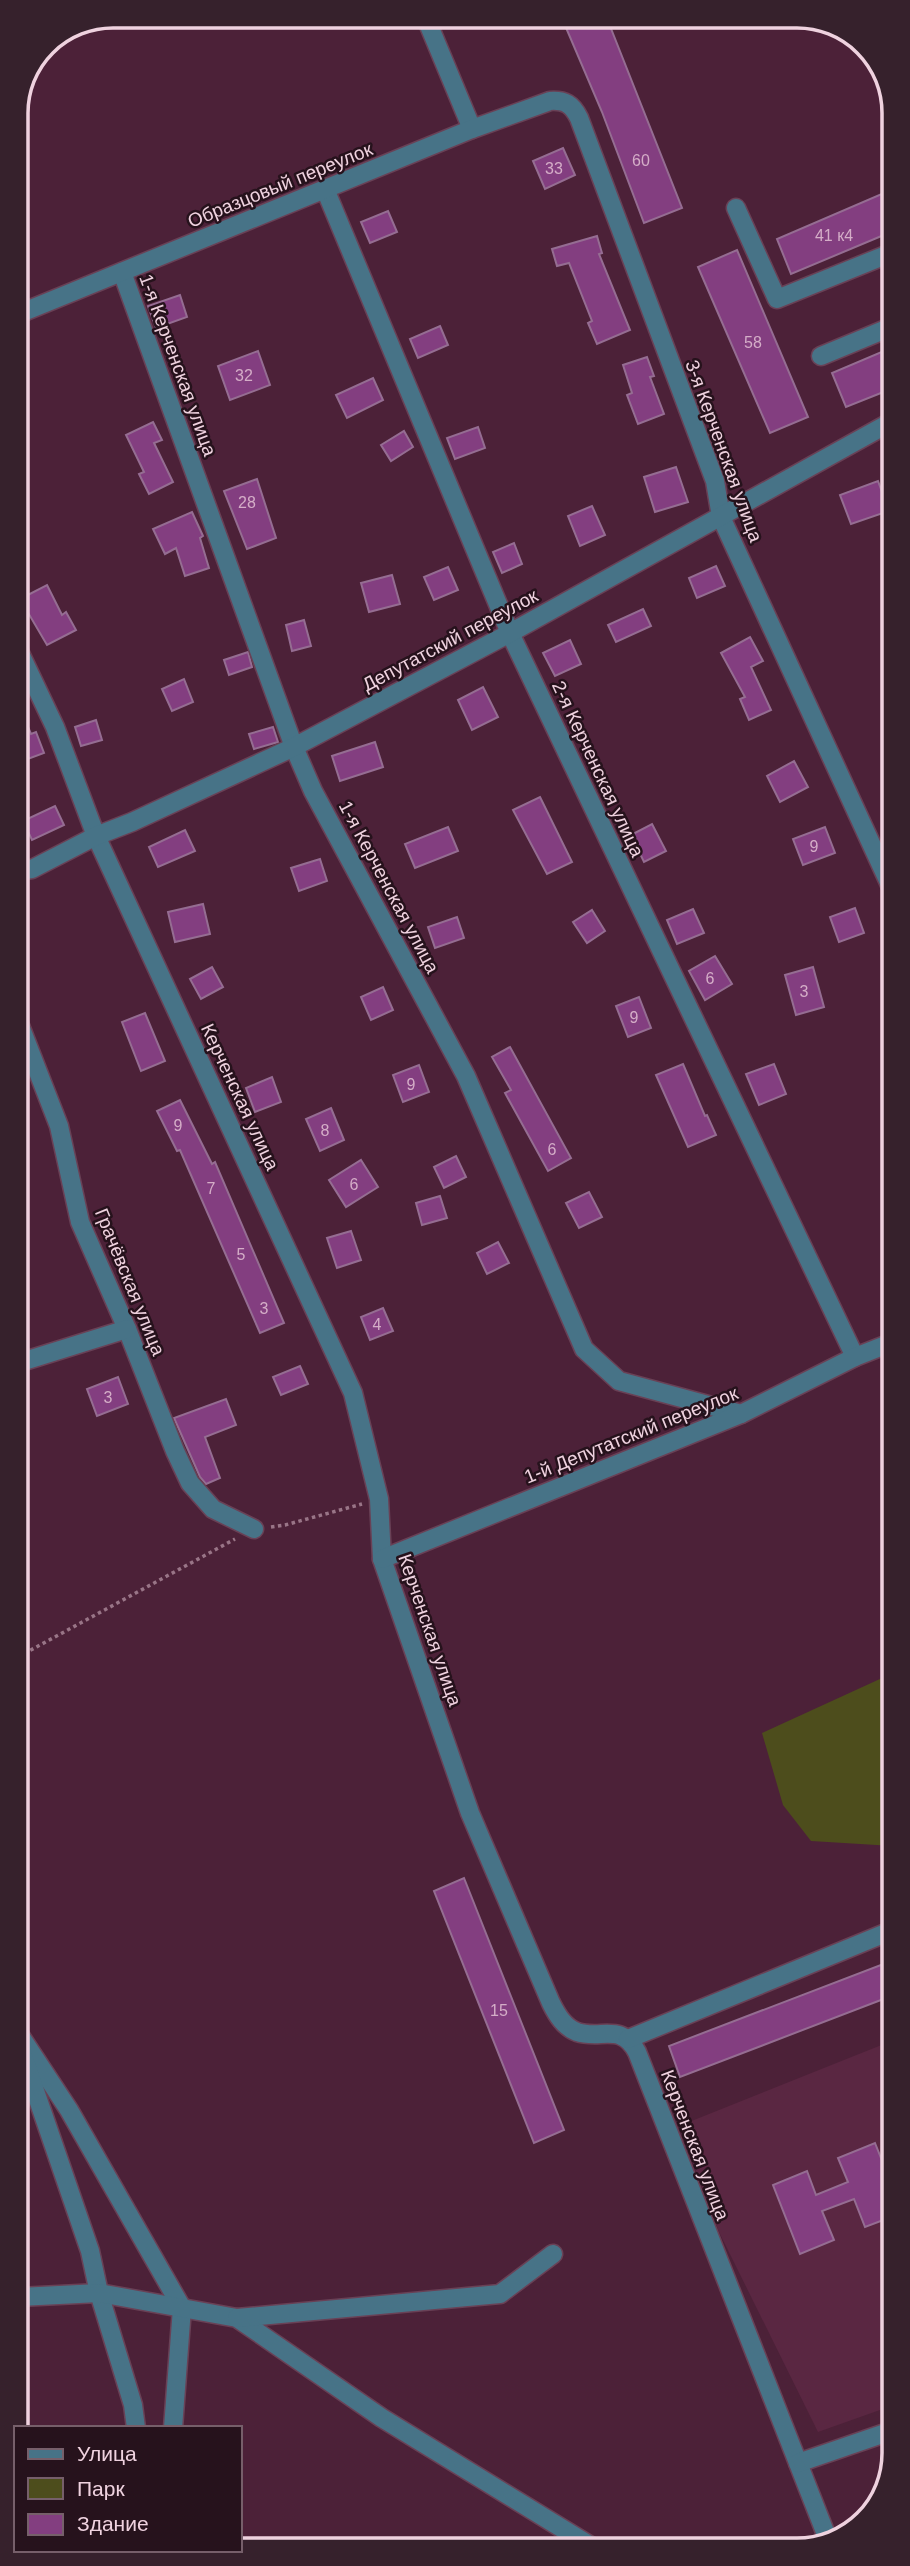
<svg xmlns="http://www.w3.org/2000/svg" width="910" height="2566" font-family="Helvetica,sans-serif">
  <style>
    .built { fill: #5a2742 }
    .green { fill: #4d4d1c }
    .building { fill: #833e80; stroke: #956d92; stroke-width: 2 }
    .lines { fill: none; stroke-linecap: round; stroke-linejoin: round }
    .minor-casing { stroke: #694156; stroke-width: 21 }
    .path { stroke: #997587; stroke-width: 3.5; stroke-dasharray: 3.5 3.5; stroke-linecap: butt }
    .minor { stroke: #477387; stroke-width: 18 }
    .labels { text-anchor: middle; dominant-baseline: central; stroke-width: 5; stroke-linejoin: round; paint-order: stroke }
    .number-label { font-size: 16px; fill: #d4adc7 }
    .street-label { font-size: 19px; fill: #efd2df; stroke: #26121c }
    .rim { fill: none; stroke: #efd2df; stroke-width: 3.5 }
  </style>
  <rect width="100%" height="100%" fill="#4c2138"/>
  <path class="built" d="M894 2040V2405L818 2432 719 2232 679 2126Z"/>
  <path class="green" d="M893 1673V1846L811 1841 783 1805 762 1733Z"/>
  <g class="building">
    <path d="M561 16H606L682 208 644 223 602 112Z"/>
    <path d="M563 148 575 175 545 189 533 161Z"/>
    <path d="M891 190V232L791 274 777 239Z"/>
    <path d="M388 211 397 232 370 243 361 222Z"/>
    <path d="M597 236 602 253 599 254 630 330 597 344 588 323 592 321 569 263 557 266 552 249Z"/>
    <path d="M737 250 808 417 770 433 698 267Z"/>
    <path d="M180 295 187 317 156 328 148 306Z"/>
    <path d="M440 326 448 345 418 358 410 339Z"/>
    <path d="M891 348V389L846 407 832 373Z"/>
    <path d="M258 351 270 385 230 400 218 366Z"/>
    <path d="M647 357 654 376 650 377 664 414 638 424 627 395 632 393 623 365Z"/>
    <path d="M373 378 383 400 347 418 336 395Z"/>
    <path d="M153 422 162 440 154 443 173 482 149 494 139 474 144 472 126 435Z"/>
    <path d="M478 427 485 448 455 459 447 438Z"/>
    <path d="M404 431 413 447 391 461 381 445Z"/>
    <path d="M676 467 688 502 655 512 644 477Z"/>
    <path d="M257 479 276 538 247 549 224 491Z"/>
    <path d="M878 481 889 511 851 524 840 495Z"/>
    <path d="M592 506 605 535 580 546 568 516Z"/>
    <path d="M192 512 203 536 200 538 209 568 185 576 176 548 165 554 153 529Z"/>
    <path d="M514 543 522 564 502 573 493 552Z"/>
    <path d="M716 566 725 586 697 598 689 578Z"/>
    <path d="M448 567 458 590 434 600 424 577Z"/>
    <path d="M392 575 400 604 369 612 361 583Z"/>
    <path d="M47 585 62 615 66 612 76 630 47 645 20 599Z"/>
    <path d="M643 609 651 626 616 642 608 625Z"/>
    <path d="M304 620 311 646 292 651 286 625Z"/>
    <path d="M750 637 763 661 751 667 771 710 749 720 740 699 745 697 721 653Z"/>
    <path d="M570 640 581 664 555 676 543 653Z"/>
    <path d="M248 652 252 667 229 675 224 660Z"/>
    <path d="M184 679 193 702 172 711 162 689Z"/>
    <path d="M483 687 498 717 472 730 458 700Z"/>
    <path d="M17 701 31 734 36 732 44 753 17 763Z"/>
    <path d="M96 720 102 740 81 746 75 727Z"/>
    <path d="M273 727 278 742 254 749 249 734Z"/>
    <path d="M375 742 383 767 340 781 332 756Z"/>
    <path d="M794 761 808 787 780 802 767 776Z"/>
    <path d="M540 797 572 862 547 874 513 810Z"/>
    <path d="M55 806 64 825 32 840 23 821Z"/>
    <path d="M652 824 666 851 644 862 631 835Z"/>
    <path d="M448 827 458 851 415 868 405 844Z"/>
    <path d="M825 827 835 853 803 865 793 839Z"/>
    <path d="M185 830 195 851 158 867 149 847Z"/>
    <path d="M320 859 327 881 299 891 291 868Z"/>
    <path d="M203 904 210 934 175 942 168 912Z"/>
    <path d="M855 908 864 933 839 942 830 917Z"/>
    <path d="M693 909 704 933 677 944 667 920Z"/>
    <path d="M592 910 605 931 587 943 573 922Z"/>
    <path d="M457 917 464 938 435 948 428 927Z"/>
    <path d="M715 956 732 984 705 1000 689 971Z"/>
    <path d="M212 967 223 987 201 999 190 979Z"/>
    <path d="M813 967 824 1007 796 1015 785 975Z"/>
    <path d="M383 987 393 1010 371 1020 361 997Z"/>
    <path d="M639 997 651 1028 628 1037 616 1006Z"/>
    <path d="M145 1013 165 1061 141 1071 122 1022Z"/>
    <path d="M510 1047 571 1158 548 1171 505 1093 511 1090 492 1057Z"/>
    <path d="M683 1064 705 1116 707 1115 716 1135 688 1147 656 1075Z"/>
    <path d="M774 1064 786 1094 759 1105 746 1074Z"/>
    <path d="M419 1065 429 1092 403 1102 393 1075Z"/>
    <path d="M272 1077 281 1102 255 1112 246 1088Z"/>
    <path d="M180 1100 212 1164 215 1162 284 1323 260 1333 180 1150 177 1151 157 1111Z"/>
    <path d="M331 1108 344 1140 320 1151 306 1119Z"/>
    <path d="M456 1156 466 1177 444 1188 434 1167Z"/>
    <path d="M361 1160 378 1187 346 1207 329 1180Z"/>
    <path d="M589 1192 602 1217 579 1228 566 1203Z"/>
    <path d="M440 1196 447 1218 422 1225 416 1203Z"/>
    <path d="M351 1231 361 1260 337 1268 327 1238Z"/>
    <path d="M498 1242 509 1263 487 1274 477 1253Z"/>
    <path d="M383 1308 393 1331 370 1340 361 1317Z"/>
    <path d="M300 1366 308 1384 281 1395 273 1377Z"/>
    <path d="M118 1377 128 1404 97 1416 87 1389Z"/>
    <path d="M226 1399 236 1425 205 1437 220 1478 206 1484 200 1477 174 1418Z"/>
    <path d="M464 1878 564 2130 534 2143 434 1891Z"/>
    <path d="M894 1960V1995L680 2077 669 2046Z"/>
    <path d="M875 2143 889 2178 894 2177V2216L865 2227 854 2199 822 2211 834 2240 800 2254 773 2185 807 2171 816 2195 848 2182 838 2158Z"/>
  </g>
  <g class="lines">
    <defs>
      <g id="minor">
        <path d="M425 16 472 129"/>
        <path d="M325 189 510 633 855 1357"/>
        <path d="M736 208 777 299 891 253"/>
        <path d="M122 272 294 747 313 791 466 1076 584 1349 619 1381 741 1414"/>
        <path d="M16 315 472 129 550 101C565 100 572 104 579 118L715 481 721 517 892 889"/>
        <path d="M821 356 891 327"/>
        <path d="M17 647 55 727 96 836 353 1393 379 1499 382 1559 470 1813 551 2003C557 2015 564 2027 577 2032 601 2040 621 2022 637 2052L829 2542"/>
        <path d="M17 871 32 869 96 836 132 822 294 747 510 633 891 422"/>
        <path d="M17 1018 59 1126 80 1222 127 1329 175 1451 190 1483 213 1509 254 1529"/>
        <path d="M18 1363 127 1329"/>
        <path d="M382 1559 741 1414 855 1357 893 1342"/>
        <path d="M19 2034 69 2110 182 2308 173 2428"/>
        <path d="M628 2039 893 1930"/>
        <path d="M21 2050 90 2251 99 2293 133 2405 136 2428"/>
        <path d="M19 2297 99 2293 237 2318 382 2418 594 2548"/>
        <path d="M237 2318 500 2294 553 2254"/>
        <path d="M798 2463 894 2430"/>
      </g>
    </defs>
    <use href="#minor" class="minor-casing"/>
    <g class="path">
      <path d="M271 1527 285 1525 362 1504"/>
      <path d="M18 1657 235 1539"/>
    </g>
    <use href="#minor" class="minor"/>
  </g>
  <g class="labels">
    <g class="number-label">
      <text x="641" y="160">60</text>
      <text x="554" y="168">33</text>
      <text x="834" y="235">41 к4</text>
      <text x="753" y="342">58</text>
      <text x="244" y="375">32</text>
      <text x="247" y="502">28</text>
      <text x="814" y="846">9</text>
      <text x="710" y="978">6</text>
      <text x="804" y="991">3</text>
      <text x="634" y="1017">9</text>
      <text x="411" y="1084">9</text>
      <text x="178" y="1125">9</text>
      <text x="325" y="1130">8</text>
      <text x="552" y="1149">6</text>
      <text x="354" y="1184">6</text>
      <text x="211" y="1188">7</text>
      <text x="241" y="1254">5</text>
      <text x="264" y="1308">3</text>
      <text x="377" y="1324">4</text>
      <text x="108" y="1397">3</text>
      <text x="499" y="2010">15</text>
    </g>
    <g class="street-label">
      <text transform="translate(280 185) rotate(-22)">Образцовый переулок</text>
      <text transform="translate(178 365) rotate(70)">1-я Керченская улица</text>
      <text transform="translate(724 451) rotate(70)">3-я Керченская улица</text>
      <text transform="translate(450 640) rotate(-28)">Депутатский переулок</text>
      <text transform="translate(598 769) rotate(65)">2-я Керченская улица</text>
      <text transform="translate(389 887) rotate(62)">1-я Керченская улица</text>
      <text transform="translate(240 1097) rotate(65)">Керченская улица</text>
      <text transform="translate(130 1282) rotate(68)">Грачёвская улица</text>
      <text transform="translate(631 1435) rotate(-22)">1-й Депутатский переулок</text>
      <text transform="translate(430 1630) rotate(71)">Керченская улица</text>
      <text transform="translate(695 2145) rotate(69)">Керченская улица</text>
    </g>
  </g>
  <path d="M0 0H910V2566H0ZM113 28H797A85 85 0 0 1 882 113V2453A85 85 0 0 1 797 2538H113A85 85 0 0 1 28 2453V113A85 85 0 0 1 113 28Z" fill="#36212c" fill-rule="evenodd"/>
  <path class="rim" d="M113 28H797A85 85 0 0 1 882 113V2453A85 85 0 0 1 797 2538H113A85 85 0 0 1 28 2453V113A85 85 0 0 1 113 28Z"/>
  <rect x="14" y="2426" width="228" height="126" fill="#26121c" stroke="#765f6a" stroke-width="2"/>
  <rect x="28" y="2449" width="35" height="10" fill="#477387" stroke="#765f6a" stroke-width="2"/>
  <text x="77" y="2461" font-size="21" fill="#efd2df">Улица</text>
  <rect x="28" y="2478" width="35" height="21" fill="#4d4d1c" stroke="#765f6a" stroke-width="2"/>
  <text x="77" y="2496" font-size="21" fill="#efd2df">Парк</text>
  <rect x="28" y="2514" width="35" height="21" fill="#833e80" stroke="#765f6a" stroke-width="2"/>
  <text x="77" y="2531" font-size="21" fill="#efd2df">Здание</text>
</svg>
